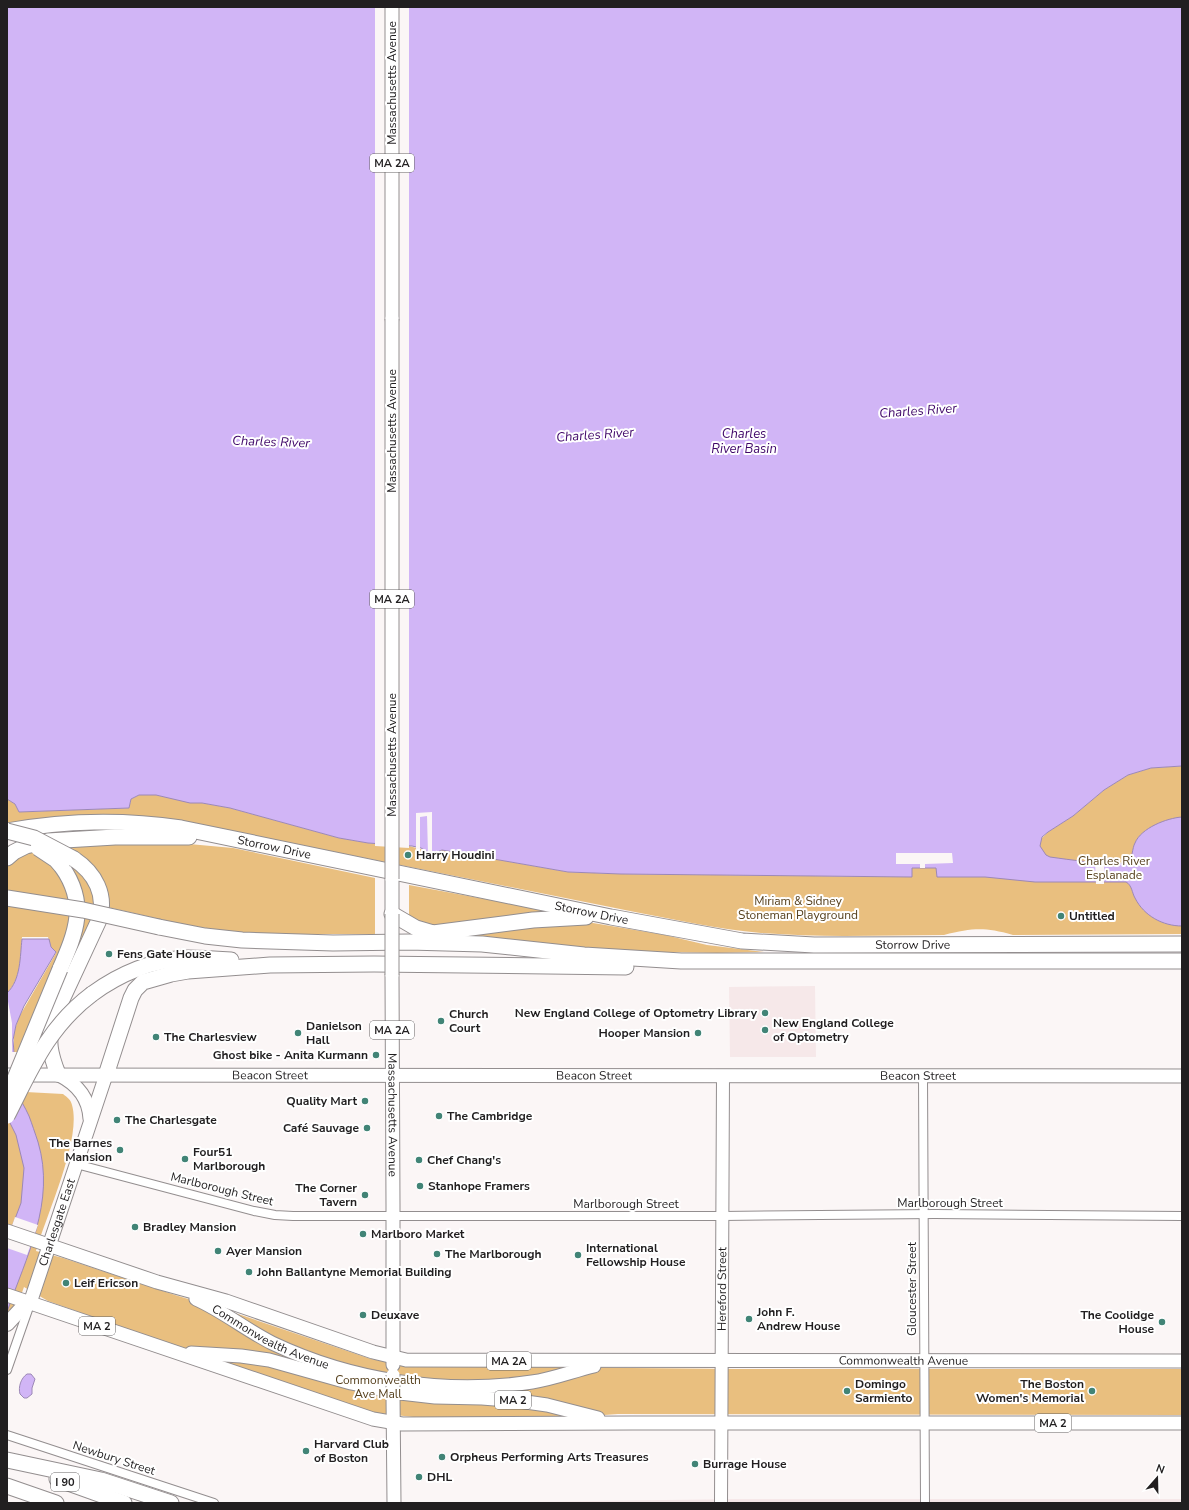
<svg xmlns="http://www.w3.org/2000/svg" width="1189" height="1510" font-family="'Nunito Sans',sans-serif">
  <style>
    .built { fill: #f6e8e9 }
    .green { fill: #e9bf7f }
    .water { fill: #d1b5f6; stroke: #9c88b6 }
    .pier { fill: #fbf6f6 }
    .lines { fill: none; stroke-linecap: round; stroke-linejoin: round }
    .minor-casing { stroke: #938e8f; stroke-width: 10 }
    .secondary-casing { stroke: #938e8f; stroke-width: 14 }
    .primary-casing { stroke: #938e8f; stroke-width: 15 }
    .trunk-casing { stroke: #938e8f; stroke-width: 16 }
    .motorway-casing { stroke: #938e8f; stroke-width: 17 }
    .minor { stroke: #fff; stroke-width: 8 }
    .secondary { stroke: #fff; stroke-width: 12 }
    .primary { stroke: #fff; stroke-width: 13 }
    .trunk { stroke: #fff; stroke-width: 14 }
    .motorway { stroke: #fff; stroke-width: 15 }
    .primary-bridge-casing { stroke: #938e8f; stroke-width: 15; stroke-linecap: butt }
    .motorway-bridge-casing { stroke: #938e8f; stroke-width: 17; stroke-linecap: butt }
    .primary-bridge { stroke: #fff; stroke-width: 13 }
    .motorway-bridge { stroke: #fff; stroke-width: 15 }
    .poi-dot { fill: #418476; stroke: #fff; stroke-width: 1.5 }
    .labels { text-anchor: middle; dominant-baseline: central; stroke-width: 4; stroke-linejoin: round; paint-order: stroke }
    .shield { fill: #fff; stroke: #646263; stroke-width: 1 }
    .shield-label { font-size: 11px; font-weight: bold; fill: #211f20 }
    .street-label { font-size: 12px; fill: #211f20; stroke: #fff }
    .poi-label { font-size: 12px; font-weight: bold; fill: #211f20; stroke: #fff; text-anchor: start }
    .park-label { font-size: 12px; fill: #553f1c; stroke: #fff }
    .water-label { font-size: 13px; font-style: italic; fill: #3f0668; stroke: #fff }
  </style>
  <rect width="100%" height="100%" fill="#fbf6f6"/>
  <g class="built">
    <path d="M815 986 816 1057H730L729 987Z"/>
    <path d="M734 1499H1182V1503H453Z"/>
  </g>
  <g class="green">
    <path d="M1182 766V934L1013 935C984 927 973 928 944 935 884 935 821 938 761 933 718 929 676 920 635 912L180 821 7 824V799L15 804 19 812 129 808 131 799 139 795H156L190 802 202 803 230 808 339 838 368 843 409 846 424 850H442L568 872 621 874 912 877V868H937V877H985L1040 840 1048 832 1073 816 1104 790 1128 775 1151 768Z"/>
    <path d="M178 843 233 848 375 878V934H281L234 932 186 925 107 907 93 920 73 965 29 1024 17 1052H14V1032L19 1017 56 953 51 947 48 937H22C21 955 21 980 7 993V866L27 852 41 846Z"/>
    <path d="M409 885 527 907 593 923 665 935 707 945 764 952 717 953 614 951 572 947 508 939 409 933Z"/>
    <path d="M7 1091 63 1094C67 1097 71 1100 72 1105 82 1139 46 1215 36 1251L63 1258 175 1295 238 1314 371 1359 413 1367 563 1366 631 1368 735 1369H1182V1415L618 1414 563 1418 413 1417 368 1412 222 1363 48 1301 24 1287 7 1334Z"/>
  </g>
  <g class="water">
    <path d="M7 7H1182V766L1151 768 1128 775 1104 790 1073 816 1048 832 1042 837 1040 846 1046 855 1050 857C1072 860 1092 863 1114 863 1118 863 1124 864 1127 862 1133 859 1132 848 1135 843 1141 828 1167 818 1182 817V926C1163 926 1144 916 1135 898 1132 893 1132 885 1126 882H1035L985 877H937L936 868H912V877L621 874 568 872 442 850 435 853 428 852 421 848 412 846 368 843 339 838 230 808 202 803H190L156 795H139L131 799 129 808 19 812 15 804 7 799Z"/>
    <path d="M22 939H49L51 947 56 952 24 1006 16 1025 13 1040 17 1091C20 1100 25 1107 29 1116 32 1124 35 1133 38 1142 56 1202 26 1257 7 1312V1240L21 1203 24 1168 16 1135 7 1117V993C21 980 20 956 22 939Z"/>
    <path d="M27 1374H31L35 1379 32 1388V1394L27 1398H24L20 1394C18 1387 21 1378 27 1374Z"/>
  </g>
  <g class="pier">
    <path d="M375 7H409V848L375 846Z"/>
    <path d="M432 812V855L428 854 427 816 420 817V850L416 849V813Z"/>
    <path d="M896 853H952L953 863 925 864V868H920V864H896Z"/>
    <path d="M1095 861H1104V884H1096Z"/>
    <path d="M7 996 12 1023V1052H16L19 1091 21 1098 8 1123 7 1121Z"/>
    <path d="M15 1217 38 1225 27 1255 7 1248V1240Z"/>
  </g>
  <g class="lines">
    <defs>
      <g id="minor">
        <path d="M923 1076 925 1503"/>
        <path d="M76 1164 254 1211 275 1215 293 1216H722L935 1214 1182 1216"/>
        <path d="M7 1370 30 1304"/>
        <path d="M7 1435 214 1503"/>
      </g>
      <g id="secondary">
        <path id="s1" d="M721 1503 723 1076"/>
      </g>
      <g id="primary">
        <path d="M392 7V319"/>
        <path d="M392 914V879"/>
        <path id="s2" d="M392 975 393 1204V1365"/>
        <path id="s3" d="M7 1075 1182 1076"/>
        <path d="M59 1075C77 1084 89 1098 90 1119"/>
        <path id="s4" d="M7 1231 157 1282 226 1301 373 1352 406 1360 1182 1361"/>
        <path d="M7 1295 373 1419 402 1424 632 1423H1182"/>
        <path id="s5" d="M196 1299C223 1311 246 1330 272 1343 352 1381 445 1395 532 1382 553 1379 573 1371 594 1366"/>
        <path id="s6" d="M30 1303 106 1075"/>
        <path d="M191 1353 241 1356 269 1360 351 1383 400 1393 435 1397 482 1398 519 1401 547 1405 598 1418"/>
        <path d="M393 1396 394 1503"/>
      </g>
      <path id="trunk" d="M7 1324 20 1310 30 1303"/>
      <g id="motorway">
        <path id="s7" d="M7 831C67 820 121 819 181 828L611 917 742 941 814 945 1182 944"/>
        <path d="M7 858 14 852 26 846 48 841 115 837H189"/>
        <path d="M392 914 416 928 433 933 533 920 586 917"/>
        <path d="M159 927 205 936 242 940 333 943 409 942 482 944 584 955 681 961H1182"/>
        <path d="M60 969C76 932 88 904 62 867"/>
        <path d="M92 994C119 974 154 959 188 958 203 958 217 959 231 960"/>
        <path d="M58 1074C50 1054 47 1041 53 1019L99 920C107 895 95 873 74 859"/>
        <path d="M106 1075 131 998 135 990 143 982 171 974 188 971 270 965 374 964 626 967"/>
        <path d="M7 1460 101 1480 171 1503"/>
        <path d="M57 1479 124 1503"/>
        <path d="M7 1486 56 1503"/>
      </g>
    </defs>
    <use href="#minor" class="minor-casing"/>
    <use href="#secondary" class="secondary-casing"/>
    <use href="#primary" class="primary-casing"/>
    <use href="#trunk" class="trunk-casing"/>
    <use href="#motorway" class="motorway-casing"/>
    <use href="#minor" class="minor"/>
    <use href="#secondary" class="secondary"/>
    <use href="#primary" class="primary"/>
    <use href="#trunk" class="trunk"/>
    <use href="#motorway" class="motorway"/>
    <defs>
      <g id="primary-bridge">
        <path d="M392 879V319"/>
        <path d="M392 975V914"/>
        <path d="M393 1375V1396"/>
      </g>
      <g id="motorway-bridge">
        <path d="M7 831 34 838 74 859"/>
        <path d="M38 848 56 860 62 867"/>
        <path d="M7 898 83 910 159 927"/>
        <path d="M8 1095 60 969"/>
        <path d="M7 1116C31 1069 48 1027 92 994"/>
      </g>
    </defs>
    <use href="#primary-bridge" class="primary-bridge-casing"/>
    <use href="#motorway-bridge" class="motorway-bridge-casing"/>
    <use href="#primary-bridge" class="primary-bridge"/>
    <use href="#motorway-bridge" class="motorway-bridge"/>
  </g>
  <g class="poi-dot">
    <circle cx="408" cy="855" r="4"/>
    <circle cx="1061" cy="916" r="4"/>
    <circle cx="109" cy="954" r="4"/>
    <circle cx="765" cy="1013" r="4"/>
    <circle cx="441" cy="1021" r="4"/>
    <circle cx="765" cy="1030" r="4"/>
    <circle cx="298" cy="1033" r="4"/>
    <circle cx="698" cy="1033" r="4"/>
    <circle cx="156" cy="1037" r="4"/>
    <circle cx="376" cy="1055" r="4"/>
    <circle cx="365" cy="1101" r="4"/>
    <circle cx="439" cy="1116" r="4"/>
    <circle cx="117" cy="1120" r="4"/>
    <circle cx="367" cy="1128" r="4"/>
    <circle cx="120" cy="1150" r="4"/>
    <circle cx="185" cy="1159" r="4"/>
    <circle cx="419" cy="1160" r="4"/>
    <circle cx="420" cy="1186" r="4"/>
    <circle cx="365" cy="1195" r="4"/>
    <circle cx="135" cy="1227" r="4"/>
    <circle cx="363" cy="1234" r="4"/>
    <circle cx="218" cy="1251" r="4"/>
    <circle cx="437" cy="1254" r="4"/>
    <circle cx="578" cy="1255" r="4"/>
    <circle cx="249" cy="1272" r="4"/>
    <circle cx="66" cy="1283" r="4"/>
    <circle cx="363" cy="1315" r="4"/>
    <circle cx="749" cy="1319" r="4"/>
    <circle cx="1162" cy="1322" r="4"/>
    <circle cx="847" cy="1391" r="4"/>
    <circle cx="1092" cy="1391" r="4"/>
    <circle cx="306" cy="1451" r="4"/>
    <circle cx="442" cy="1457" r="4"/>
    <circle cx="695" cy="1464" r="4"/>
    <circle cx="419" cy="1477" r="4"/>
  </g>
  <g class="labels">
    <g class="shield">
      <rect x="370" y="154" width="44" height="18" rx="3"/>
      <rect x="370" y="590" width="44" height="18" rx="3"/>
      <rect x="370" y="1021" width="44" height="18" rx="3"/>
      <rect x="79" y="1317" width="36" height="18" rx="3"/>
      <rect x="487" y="1352" width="44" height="18" rx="3"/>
      <rect x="495" y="1391" width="36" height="18" rx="3"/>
      <rect x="1035" y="1414" width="36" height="18" rx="3"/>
      <rect x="51" y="1473" width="28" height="18" rx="3"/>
    </g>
    <g class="shield-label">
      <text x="392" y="163">MA 2A</text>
      <text x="392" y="599">MA 2A</text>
      <text x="392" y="1030">MA 2A</text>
      <text x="97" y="1326">MA 2</text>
      <text x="509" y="1361">MA 2A</text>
      <text x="513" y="1400">MA 2</text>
      <text x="1053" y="1423">MA 2</text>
      <text x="65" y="1482">I 90</text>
    </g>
    <g class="street-label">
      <text transform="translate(392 83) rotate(-90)">Massachusetts Avenue</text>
      <text transform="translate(392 431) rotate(-90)">Massachusetts Avenue</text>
      <text transform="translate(392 755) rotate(-90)">Massachusetts Avenue</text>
      <text stroke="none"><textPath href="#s7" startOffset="270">Storrow Drive</textPath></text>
      <text stroke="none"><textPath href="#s7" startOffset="594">Storrow Drive</textPath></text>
      <text stroke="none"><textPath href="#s7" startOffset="918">Storrow Drive</textPath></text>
      <text stroke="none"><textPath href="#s3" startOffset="263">Beacon Street</textPath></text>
      <text stroke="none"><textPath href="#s3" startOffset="587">Beacon Street</textPath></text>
      <text stroke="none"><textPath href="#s3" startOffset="911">Beacon Street</textPath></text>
      <text stroke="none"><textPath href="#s2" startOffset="140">Massachusetts Avenue</textPath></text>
      <text transform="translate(222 1189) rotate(14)">Marlborough Street</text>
      <text x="950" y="1203">Marlborough Street</text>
      <text x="626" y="1204">Marlborough Street</text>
      <text stroke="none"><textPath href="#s6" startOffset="85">Charlesgate East</textPath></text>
      <text stroke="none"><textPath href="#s1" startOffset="214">Hereford Street</textPath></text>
      <text transform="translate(912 1289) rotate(-90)">Gloucester Street</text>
      <text stroke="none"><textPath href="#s5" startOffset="84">Commonwealth Avenue</textPath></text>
      <text stroke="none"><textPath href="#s4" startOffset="917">Commonwealth Avenue</textPath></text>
      <text transform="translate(114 1458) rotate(18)">Newbury Street</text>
    </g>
    <g class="poi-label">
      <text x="416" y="855">Harry Houdini</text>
      <text x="1069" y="916">Untitled</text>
      <text x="117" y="954">Fens Gate House</text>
      <text x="757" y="1013" text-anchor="end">New England College of Optometry Library</text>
      <text x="449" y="1014">Church<tspan x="449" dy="14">Court</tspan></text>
      <text x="773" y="1023">New England College<tspan x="773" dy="14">of Optometry</tspan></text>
      <text x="306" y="1026">Danielson<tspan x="306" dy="14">Hall</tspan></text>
      <text x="690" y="1033" text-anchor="end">Hooper Mansion</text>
      <text x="164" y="1037">The Charlesview</text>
      <text x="368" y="1055" text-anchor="end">Ghost bike - Anita Kurmann</text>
      <text x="357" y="1101" text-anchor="end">Quality Mart</text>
      <text x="447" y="1116">The Cambridge</text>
      <text x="125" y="1120">The Charlesgate</text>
      <text x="359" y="1128" text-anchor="end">Café Sauvage</text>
      <text x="112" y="1143" text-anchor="end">The Barnes<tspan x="112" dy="14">Mansion</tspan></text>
      <text x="193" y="1152">Four51<tspan x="193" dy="14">Marlborough</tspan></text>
      <text x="427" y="1160">Chef Chang's</text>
      <text x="428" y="1186">Stanhope Framers</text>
      <text x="357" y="1188" text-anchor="end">The Corner<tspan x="357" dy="14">Tavern</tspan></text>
      <text x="143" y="1227">Bradley Mansion</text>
      <text x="371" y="1234">Marlboro Market</text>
      <text x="586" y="1248">International<tspan x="586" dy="14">Fellowship House</tspan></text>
      <text x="226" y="1251">Ayer Mansion</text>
      <text x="445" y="1254">The Marlborough</text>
      <text x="257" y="1272">John Ballantyne Memorial Building</text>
      <text x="74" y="1283">Leif Ericson</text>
      <text x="757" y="1312">John F.<tspan x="757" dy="14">Andrew House</tspan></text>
      <text x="371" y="1315">Deuxave</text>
      <text x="1154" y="1315" text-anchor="end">The Coolidge<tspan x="1154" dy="14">House</tspan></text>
      <text x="855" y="1384">Domingo<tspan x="855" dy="14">Sarmiento</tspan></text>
      <text x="1084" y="1384" text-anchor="end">The Boston<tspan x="1084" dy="14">Women's Memorial</tspan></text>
      <text x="314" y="1444">Harvard Club<tspan x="314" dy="14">of Boston</tspan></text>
      <text x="450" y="1457">Orpheus Performing Arts Treasures</text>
      <text x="703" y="1464">Burrage House</text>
      <text x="427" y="1477">DHL</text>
    </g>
    <g class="park-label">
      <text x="1114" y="861">Charles River<tspan x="1114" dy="14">Esplanade</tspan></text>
      <text x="798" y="901">Miriam &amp; Sidney<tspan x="798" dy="14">Stoneman Playground</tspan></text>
      <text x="378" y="1380">Commonwealth<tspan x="378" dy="14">Ave Mall</tspan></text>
    </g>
    <g class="water-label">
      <text transform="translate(918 411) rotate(-4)">Charles River</text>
      <text x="744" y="434">Charles<tspan x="744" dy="15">River Basin</tspan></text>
      <text transform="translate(595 435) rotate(-4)">Charles River</text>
      <text transform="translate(271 442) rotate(2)">Charles River</text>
    </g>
  </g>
  <rect width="1189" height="1510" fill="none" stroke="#211f20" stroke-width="16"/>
  <g transform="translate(1157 1478) rotate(20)" stroke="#ffffff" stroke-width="3" paint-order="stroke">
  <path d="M0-3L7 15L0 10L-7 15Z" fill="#211f20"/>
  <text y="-6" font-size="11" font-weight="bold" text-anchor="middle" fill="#211f20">N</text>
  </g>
</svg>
